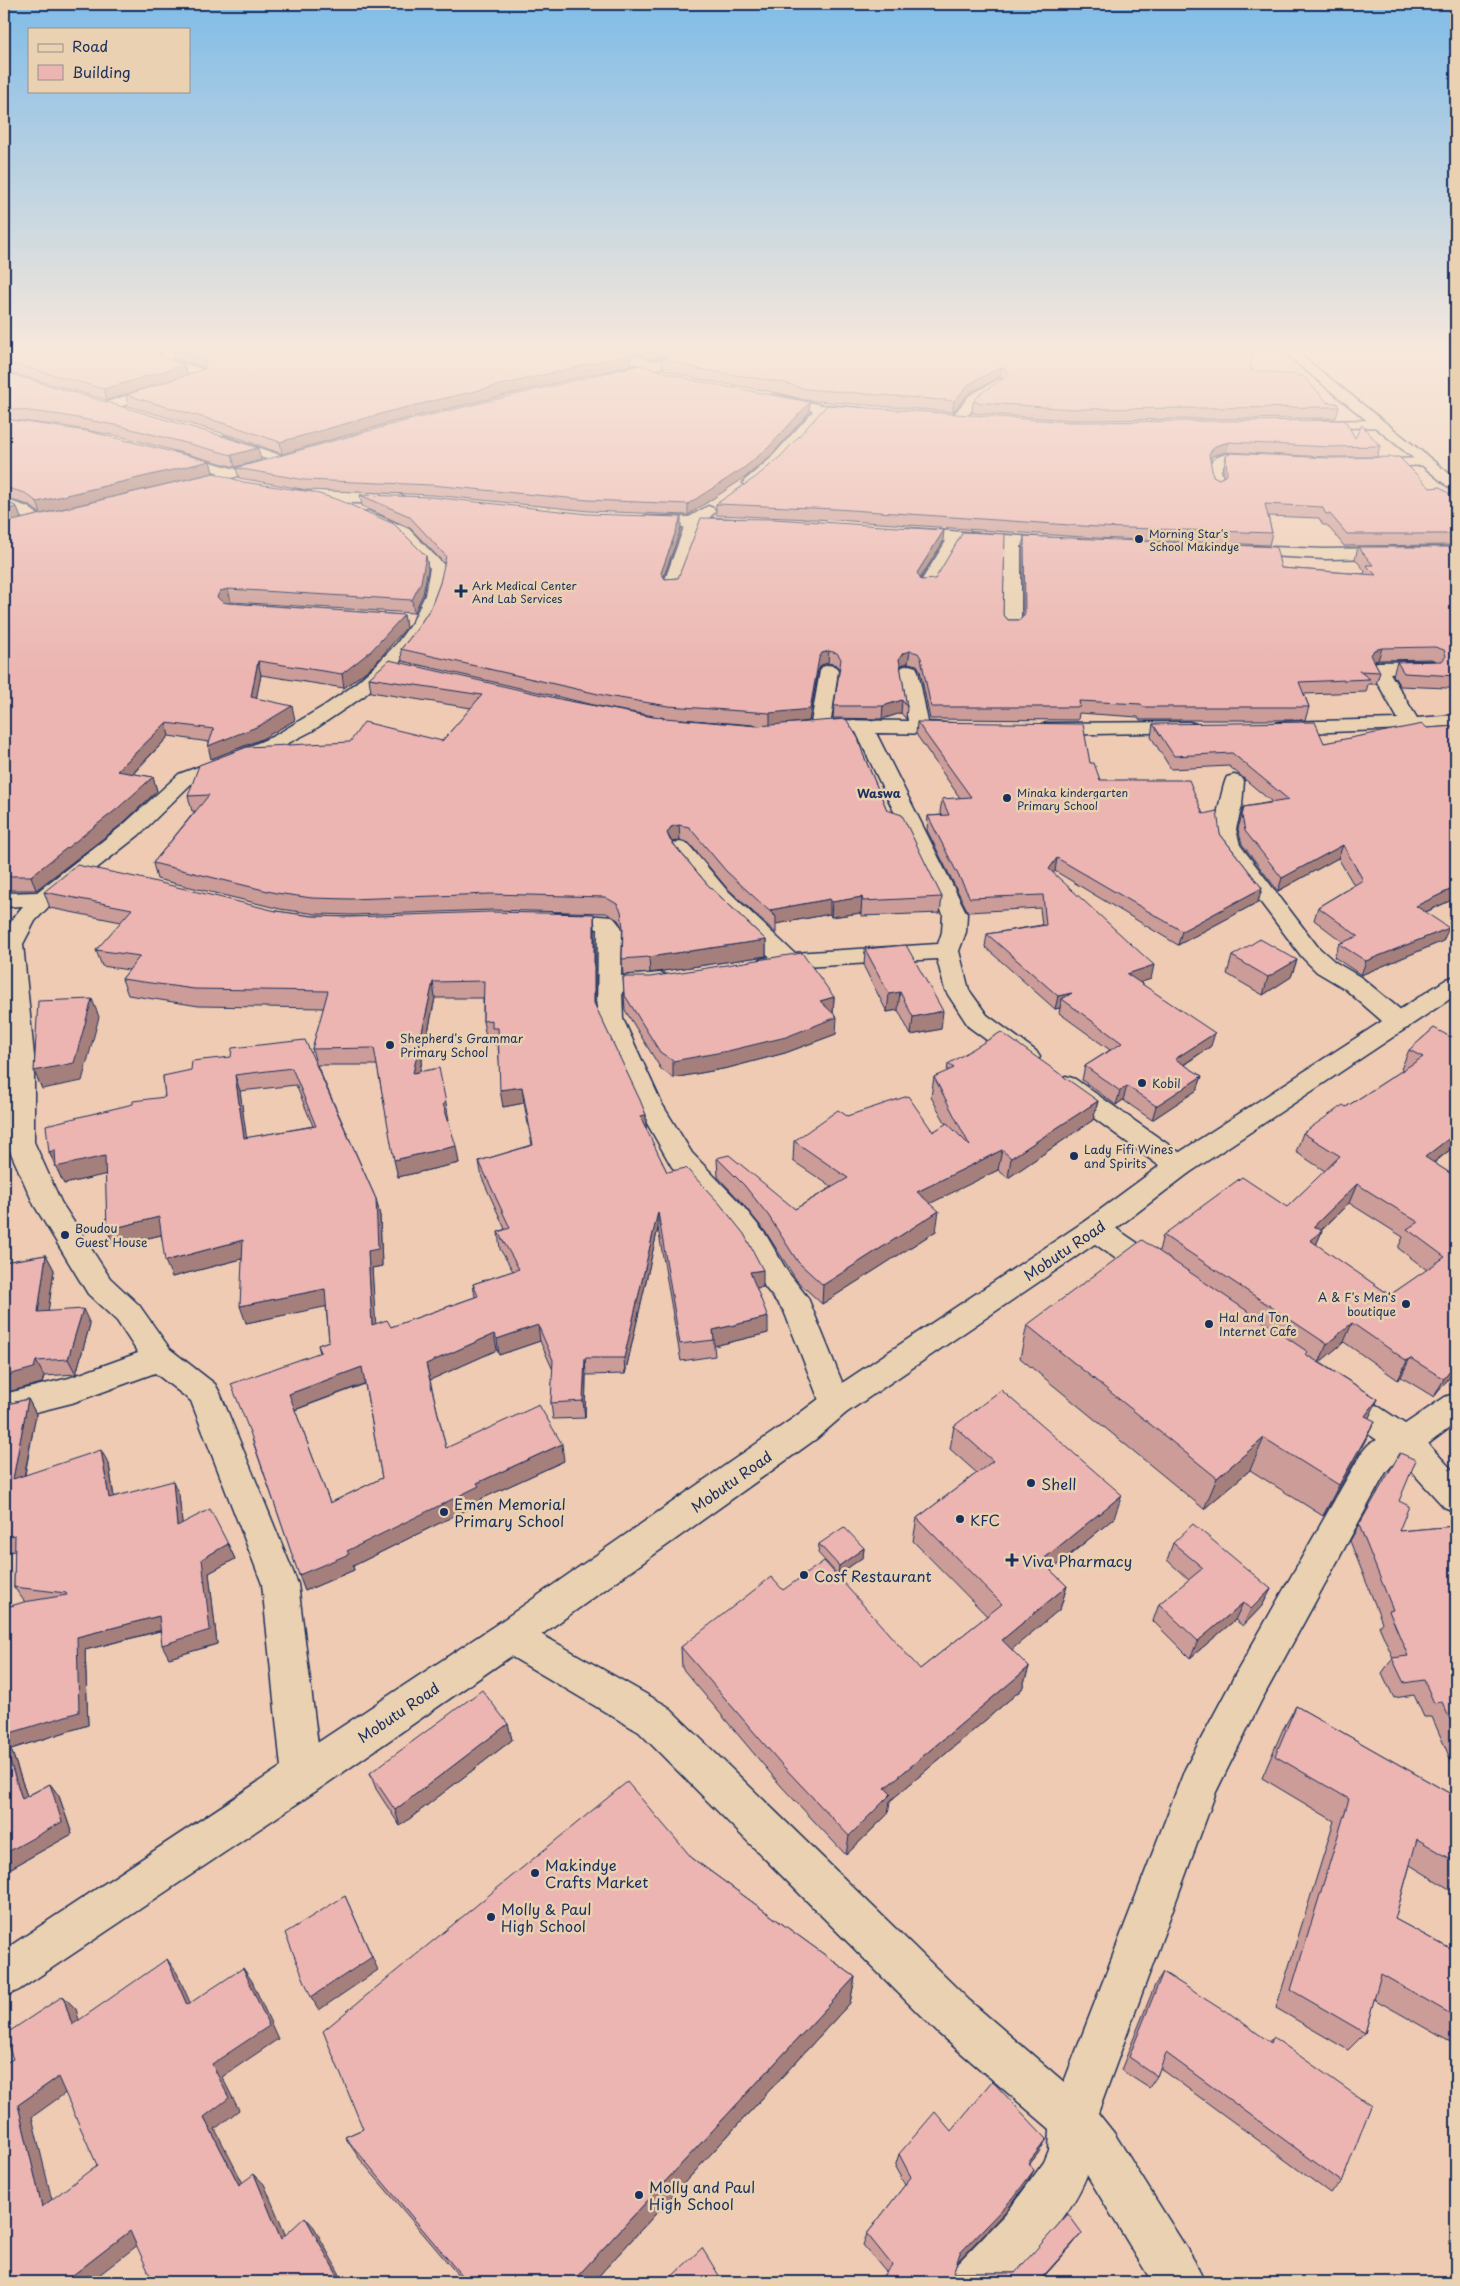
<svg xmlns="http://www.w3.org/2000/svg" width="1460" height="2286" font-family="'Playpen Sans',sans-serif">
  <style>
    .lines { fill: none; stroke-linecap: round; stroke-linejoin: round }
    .minor-casing { stroke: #1b2f5e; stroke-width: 3 }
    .tertiary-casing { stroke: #1b2f5e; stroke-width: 3 }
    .secondary-casing { stroke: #1b2f5e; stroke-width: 3 }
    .minor { fill: #e9d1b1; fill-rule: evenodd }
    .tertiary { fill: #e9d1b1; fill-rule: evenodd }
    .secondary { fill: #e9d1b1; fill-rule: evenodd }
    .wall { fill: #cb9c98; stroke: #1b2f5e; fill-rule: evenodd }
    .shaded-wall { fill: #a57f7c; stroke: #1b2f5e }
    .building { fill: #ecb5b1; stroke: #1b2f5e; fill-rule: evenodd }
    .poi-dot { fill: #1b2f5e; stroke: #e9d1b1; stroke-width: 2 }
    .labels { text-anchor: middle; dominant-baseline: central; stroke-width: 5; stroke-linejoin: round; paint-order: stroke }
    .far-poi-label { font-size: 11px; fill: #1b2f5e; stroke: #e9d1b1; text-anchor: start }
    .far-quarter-label { font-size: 12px; font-weight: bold; fill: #1b2f5e; stroke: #e9d1b1 }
    .poi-label { font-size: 12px; fill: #1b2f5e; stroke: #e9d1b1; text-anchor: start }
    .near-street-label { font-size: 15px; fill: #1b2f5e; stroke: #e9d1b1 }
    .near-poi-label { font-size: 15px; fill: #1b2f5e; stroke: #e9d1b1; text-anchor: start }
  </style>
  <rect width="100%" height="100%" fill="#eecbb2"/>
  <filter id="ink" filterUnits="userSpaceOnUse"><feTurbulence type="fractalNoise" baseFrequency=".02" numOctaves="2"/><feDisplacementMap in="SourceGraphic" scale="10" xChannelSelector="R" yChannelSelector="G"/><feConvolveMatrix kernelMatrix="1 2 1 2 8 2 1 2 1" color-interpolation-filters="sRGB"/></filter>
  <g filter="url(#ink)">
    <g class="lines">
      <defs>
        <g id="minor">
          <path d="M165 352H181L170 359 202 369 207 376 206 379 110 410H100L98 407 100 404 193 375 158 364 157 358Z"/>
          <path d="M608 352H626L657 363 659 366 653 370 649 369 610 355Z"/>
          <path d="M999 379 1006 383 1004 386 979 402 962 422H952L950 419 969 396Z"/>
          <path d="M773 394 822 405 861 408 868 412 861 416 826 413 780 465 755 486H745L743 483 745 480 770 459 813 411 768 401 766 398Z"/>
          <path d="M1377 420 1384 424 1382 427 1311 429 1304 425 1311 421Z"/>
          <path d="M224 436 286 457 288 460 281 464 219 443 217 440Z"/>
          <path d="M175 452 239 470 241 473 234 477 170 459 168 456Z"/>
          <path d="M1227 454 1263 455 1270 459 1263 463 1224 464 1221 470 1224 484 1217 488 1212 487 1207 470C1212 459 1215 457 1227 454Z"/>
          <path d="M1424 458 1431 462 1429 465 1368 468 1361 464 1368 460Z"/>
          <path d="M294 490 398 494 403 496 406 499 403 502 398 504 315 502 289 498 286 495 289 492Z"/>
          <path d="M4 499 28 507 47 521 45 524C34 527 17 513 4 509Z"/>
          <path d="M708 506 713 508 716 511 709 518 743 520 745 523 743 526 737 528 700 527 679 585 677 589H665L663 585 684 527 645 526 639 524 637 521 639 518 645 516 689 517Z"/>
          <path d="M368 511 409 529 446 567 442 595 430 622 410 651 388 674 364 696 312 731 265 755 193 782 139 835 51 904 35 921 23 944 34 1056V1142L61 1202 110 1278 139 1305 170 1349 215 1384 220 1393 298 1584 322 1777 316 1791 302 1797 288 1791 282 1777 262 1584 191 1401 155 1373 72 1403 4 1420V1394L69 1378 138 1353 117 1321 88 1294 34 1205 6 1142 8 1056 4 1002V936L13 918 23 906 4 907V893L37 892 123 825 179 774 227 756 274 736 324 706 350 688 375 666 397 643 413 621 425 595 430 568 397 535 362 519 360 516 362 513Z"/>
          <path d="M907 528 1061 539 1067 541 1069 544 1067 547 1061 549 1021 546V626L1018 630H1006L1003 626 1005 545 961 542 932 590H920L918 586 946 541 901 536 899 533 901 530Z"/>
          <path d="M1239 546 1325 549 1456 547V557L1325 559 1233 554 1231 551 1233 548Z"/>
          <path d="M1431 661 1438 663 1440 667 1438 671 1390 673 1417 718 1456 715V727L1280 734 1273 732 1270 728 1273 724 1280 722 1398 719 1369 668 1371 664 1378 662Z"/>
          <path d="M829 665 836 667 838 671 831 720 908 721 900 671 902 667 909 665 916 667 918 671 928 722 961 724 964 728 961 732 954 734 876 733 967 914 966 932 959 951 969 990 987 1015 1036 1051 1040 1057 1036 1063 1027 1065 1018 1063 969 1027 945 990 937 959 788 968 769 971 760 969 757 964 760 959 770 957 709 898 669 849 672 844 680 842 688 844 725 888 794 953 938 944 942 932 943 914 856 732 815 734 808 732 805 728 811 723 820 671 822 667Z"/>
          <path d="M1189 722 1196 724 1199 728 1196 732 1047 735 1040 733 1037 729 1040 725 1047 723Z"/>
          <path d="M1234 775 1241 777 1244 781 1242 806 1236 829 1240 845 1318 947 1335 962 1362 978 1408 1016 1412 1022 1408 1028 1399 1030 1390 1028 1344 988 1317 972 1302 957 1218 846C1217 841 1215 836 1215 830 1214 826 1224 780 1227 777Z"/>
          <path d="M558 913 613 917 622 928 621 976 660 973 669 976 672 981 669 986 622 992 623 1019 662 1104 692 1153 742 1205 766 1235 787 1271 808 1298 851 1404 846 1413 835 1417 824 1413 784 1311 765 1287 745 1250 722 1219 672 1167 636 1104 597 1019 598 929 550 925 546 920 550 915Z"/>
          <path d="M1066 1076 1075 1079 1189 1159 1193 1166 1189 1173 1179 1176 1169 1173 1057 1091 1053 1085 1057 1079Z"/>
          <path d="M1095 1218 1105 1221 1170 1265 1174 1273 1170 1281 1159 1284 1148 1281 1085 1237 1080 1229 1085 1221Z"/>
          <path d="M1338 1383 1349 1387 1405 1424 1445 1397 1456 1393V1423L1428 1444 1456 1474V1512L1444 1507 1401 1460 1393 1464 1386 1472 1261 1701 1216 1792 1098 2113 1114 2133 1197 2265 1204 2282H1152L1087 2175C1071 2216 1037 2250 1007 2282H949L956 2265 1009 2210 1044 2162 1049 2150 1050 2129 938 2033 639 1732 497 1648 492 1636 497 1624 510 1619 523 1624 667 1706 970 2001 1064 2082 1185 1769 1235 1675 1362 1452 1369 1444 1377 1440 1327 1405 1322 1396 1327 1387Z"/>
        </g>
        <g id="tertiary">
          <path d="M692 352H713L711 355 612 380 606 376 607 373Z"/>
          <path d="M272 459 277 460 279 463 277 466 188 489 181 485 183 482Z"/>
          <path d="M1456 976V995L1189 1173 1105 1237 846 1413 816 1439 523 1648 316 1791 19 1990 4 1997V1950L497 1624 792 1419 824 1395 1085 1221 1169 1159 1447 979Z"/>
        </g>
        <path id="secondary" d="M1283 352H1297L1456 479V490L1451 489Z"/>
      </defs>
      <use href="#minor" class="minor-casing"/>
      <use href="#tertiary" class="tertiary-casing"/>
      <use href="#secondary" class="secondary-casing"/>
      <use href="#minor" class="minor"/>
      <use href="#tertiary" class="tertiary"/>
      <use href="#secondary" class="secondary"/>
    </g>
    <g class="wall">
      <path d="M4 352H162L157 355 184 365 187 375 107 400 4 371Z"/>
      <path d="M173 352H625L631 365 393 422 282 454 239 438 128 406 126 395 204 369 203 367 174 358Z"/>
      <path d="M632 352H683L652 359Z"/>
      <path d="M662 358 1250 370 1339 407 1336 418 1070 420 972 413 973 402 1003 379 1000 377 968 394 953 412 805 400 779 393 698 379 663 369Z"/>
      <path d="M4 372 261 460 235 467 123 437 64 426 4 419Z"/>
      <path d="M696 381 809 412 769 458 744 478 688 515 589 511 433 495 307 490 239 478 236 468Z"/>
      <path d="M4 419 210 461 213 473 426 556 428 569 423 594 414 613 231 602 227 603 404 615 406 628 374 665 344 688 261 675 256 698 295 720 262 739 211 759 209 742 169 736 133 774 153 777 157 791 122 824 36 890H4V501L17 507 21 519 41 514 29 505 4 498Z"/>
      <path d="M1071 422 1355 438 1380 446 1377 457H1326L1226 452 1212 456 1210 460 1213 476 1219 479 1224 476V467L1226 456 1430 488 1456 499V545L1344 546 1327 525H1323L1319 518 1268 516 1272 533 1269 545 1096 538 836 520 716 515V504Z"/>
      <path d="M360 495 681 528 664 578 665 579 678 578 943 542 920 579 921 580 1003 614 1008 620H1020L1023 616V547L1024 536 1281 568 1364 574 1365 571 1355 559 1358 547H1456V688H1447L1400 686 1393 675 1397 662 1436 661 1431 659 1378 660 1374 661 1380 672 1376 684H1368L1366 692 1304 694 1309 707 1305 720H1140L1138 717 1079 713 1078 720 930 719 920 670 917 665 908 663 901 665 900 667 907 707 906 719 901 713 882 719 833 718 834 706 839 670 837 665 828 663 821 665 818 671 809 721 787 724 863 754 887 810 942 897 940 913 861 916V913L831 917 830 914 776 924V933L726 887 689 843 680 840 672 842 707 884 766 940V956L650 973 623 975 622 959 623 936 622 927 618 920 606 913 492 910 353 915 316 914 280 909 157 879 153 863 195 811H192L188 796 442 741 471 708 371 692 369 678 564 700 653 717 666 718 607 708 402 661 401 649 417 629 431 607 440 583 445 564 410 528 362 506ZM680 719 765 726H757Z"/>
      <path d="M917 722 1090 763 1100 780 1203 814 1220 834 1262 888 1258 902 1178 945 1055 871 1053 873 1151 979 1140 982 1211 1046 1184 1065 1202 1076 1197 1090 1152 1120 1123 1100 1116 1105 1082 1080 1085 1066 1110 1050 1059 1013 1060 1008 1055 1009 985 947 987 934 1042 925 1040 908 968 912 927 830 928 816 942 815 940 812 942 799 960 798 916 734Z"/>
      <path d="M1153 724 1324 743 1427 728 1456 726V898L1426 912 1443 941 1361 975 1334 957 1339 944 1343 942 1314 920 1318 907 1354 885 1338 858 1278 891 1242 844 1238 829 1244 807 1272 802 1229 766 1171 769 1151 737Z"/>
      <path d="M44 892 276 911 312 916 350 917 594 914 595 930V1006L646 1115V1130L667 1172 763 1287 756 1288 768 1333 714 1346 715 1356 681 1361 658 1228 625 1374 586 1375 585 1418 553 1419 551 1403 553 1370 540 1341 499 1355 497 1350 430 1380 446 1448 564 1461 481 1499 482 1502 353 1566 354 1570 305 1591 252 1439 320 1353 318 1345 329 1341 326 1306 246 1323 242 1259 172 1277 161 1235 114 1246 107 1230 106 1174 64 1184 49 1152 165 1097 163 1076 316 1063 312 1049 324 1008 199 1006 128 995 122 979 129 970 102 966 96 950 121 922 50 908ZM435 998H483V1021L486 1037H494L495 1045H498L503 1107 524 1103 532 1145 479 1161 482 1178 505 1229 498 1232 500 1249 513 1271 473 1284 475 1297 391 1327 375 1324 372 1268 382 1266 380 1216 376 1199 317 1065H377L398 1177 459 1163 448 1120H449L420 1071ZM296 1085 313 1126 246 1138 240 1091ZM365 1384 382 1478 330 1503 295 1410Z"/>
      <path d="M865 949 941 1029 911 1035 898 1010 887 1012 864 967Z"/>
      <path d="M1232 956 1297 960 1291 977 1263 995 1227 974Z"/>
      <path d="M623 977 834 997 833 1013 836 1034 785 1053 728 1068 673 1078 661 1069 625 1010Z"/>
      <path d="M1434 1028 1456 1145 1434 1163 1456 1177V1369L1434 1397 1401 1377 1398 1380 1344 1342 1319 1362 1378 1399 1368 1418 1359 1453 1323 1516 1250 1470 1204 1509 1020 1358 1027 1325 1159 1251 1163 1235 1287 1207 1325 1171 1296 1152 1303 1133 1346 1107 1403 1070 1401 1069 1409 1050ZM1349 1203 1403 1237 1398 1248 1427 1270 1390 1295 1316 1245 1322 1231H1321Z"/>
      <path d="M948 1064 1098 1101 1093 1120 1008 1178 998 1170 930 1203 936 1231 822 1304 797 1281 767 1234 743 1204 718 1177 717 1158 795 1209 832 1187 793 1161 794 1141 847 1116 933 1132 946 1124 931 1097 934 1077 947 1072Z"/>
      <path d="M46 1255 54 1270 48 1311 90 1324 76 1374 44 1376 42 1383 4 1393V1262Z"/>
      <path d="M28 1399 36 1414 25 1475 109 1464 114 1497 179 1495 182 1524 228 1544 235 1559 209 1573 217 1644 169 1658 160 1631 85 1650 88 1725 11 1749 27 1796 50 1784 59 1796 72 1834 4 1872V1608L26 1602 24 1601 14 1587 15 1551 4 1552V1405Z"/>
      <path d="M954 1426 1114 1518 1051 1571 1067 1586 1060 1609 1011 1649 1029 1667 1022 1689 890 1801 888 1814 846 1855 782 1787 682 1668 681 1647 783 1590 920 1669 987 1616 913 1541 917 1518 977 1473 950 1449Z"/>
      <path d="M1399 1501V1531L1456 1526V1772L1432 1717H1424L1414 1695 1394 1698 1382 1673 1393 1658 1379 1626 1382 1622 1350 1541 1359 1525Z"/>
      <path d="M1173 1543 1271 1589 1262 1606 1243 1626 1235 1620 1190 1658 1153 1621 1159 1604 1189 1580 1167 1560Z"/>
      <path d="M819 1544 864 1548 863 1557 838 1575 818 1553Z"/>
      <path d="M1296 1706 1456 1797V1893L1410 1865 1395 1919 1456 1952V2040L1452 2043 1374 1999 1365 2033 1348 2050 1276 2008 1334 1821 1262 1778 1283 1729Z"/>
      <path d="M508 1724 512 1740 400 1826 376 1789 370 1773Z"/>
      <path d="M692 1858 855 1977 850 2003 593 2282H464L359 2158 345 2137 363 2129Z"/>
      <path d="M1163 1972 1269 2042 1273 2037 1342 2182 1330 2193 1160 2068 1157 2076 1149 2088 1121 2070 1155 1985Z"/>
      <path d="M951 2131 1039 2152 1029 2165 1034 2170 1027 2183 1008 2209 957 2261 953 2273H1015L1073 2244 1039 2282H878L886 2272 863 2245 867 2234 905 2185 895 2167 899 2154Z"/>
    </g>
    <g class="shaded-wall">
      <path d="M154 352H162L156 356 154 354Z"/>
      <path d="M652 352H683L652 359Z"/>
      <path d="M631 354V365L393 422 282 454 280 442 391 411Z"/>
      <path d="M184 365 187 375 107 400 104 389Z"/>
      <path d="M1001 367 1000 377 968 394 953 412 954 401 969 384Z"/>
      <path d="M810 402 809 412 769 458 744 478 688 515V504Z"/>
      <path d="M1229 442 1226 452 1212 456 1206 465 1209 454 1215 446Z"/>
      <path d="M258 448 261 460 235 467 232 455Z"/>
      <path d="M210 461 213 473 41 514 37 502Z"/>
      <path d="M17 507 21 519 4 524V510Z"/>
      <path d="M681 517V528L661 584V573Z"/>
      <path d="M944 530 943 542 916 585 917 573Z"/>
      <path d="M426 556 428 569 423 594 414 613 412 600Z"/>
      <path d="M228 589 231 602 224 604 217 597 220 591Z"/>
      <path d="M404 615 406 628 374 665 344 688 342 674Z"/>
      <path d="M1382 648 1378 660 1370 662 1371 655 1374 650Z"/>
      <path d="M829 651 828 663 821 665 818 671 809 721 770 726V713L819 658 822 653Z"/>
      <path d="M910 651 908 663 901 665 898 671 899 659 903 653Z"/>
      <path d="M258 661 261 675 254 710 251 697Z"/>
      <path d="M902 700 901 713 882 719 883 706Z"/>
      <path d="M292 706 295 720 262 739 211 759 208 746Z"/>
      <path d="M166 723 169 736 121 785 117 771Z"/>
      <path d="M153 777 157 791 122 824 36 890 31 876Z"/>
      <path d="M679 825 680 840 672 842 667 833 671 827Z"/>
      <path d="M1343 845 1338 858 1278 891 1282 878Z"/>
      <path d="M1057 858 1055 871 1046 882 1049 869Z"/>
      <path d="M1456 887V898L1410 919 1416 906Z"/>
      <path d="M1262 888 1258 902 1178 945 1182 931Z"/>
      <path d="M862 897 861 913 831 917 832 902Z"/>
      <path d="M830 899V914L776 924V917L770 910Z"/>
      <path d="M594 914 595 930V1020L594 1003Z"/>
      <path d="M1449 928 1443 941 1361 975 1366 961Z"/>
      <path d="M766 940V956L650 973 649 957Z"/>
      <path d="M1297 960 1291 977 1263 995 1268 977Z"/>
      <path d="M1154 965 1151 979 1124 988 1127 974Z"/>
      <path d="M433 982 435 998 416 1089 413 1073Z"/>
      <path d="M900 992 898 1010 887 1012 889 994Z"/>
      <path d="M1072 993 1062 999 1060 1008 1055 1009 1058 996Z"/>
      <path d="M834 997 833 1014 820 1001Z"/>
      <path d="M92 999 99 1017 82 1081 42 1089 34 1071Z"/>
      <path d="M943 1011 941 1029 911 1035 913 1017Z"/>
      <path d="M837 1017 836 1034 785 1053 728 1068 673 1078V1061Z"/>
      <path d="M1215 1033 1211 1046 1171 1073 1175 1059Z"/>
      <path d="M235 1075 240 1091 249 1155 244 1138Z"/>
      <path d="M1202 1076 1197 1090 1152 1120 1156 1106Z"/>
      <path d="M1127 1086 1123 1100 1116 1105 1120 1091Z"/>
      <path d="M522 1087 524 1103 503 1107 500 1090Z"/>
      <path d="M1098 1101 1093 1120 1008 1178 1011 1158Z"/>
      <path d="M446 1103 449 1120 446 1121 443 1104Z"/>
      <path d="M646 1115V1132L640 1116Z"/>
      <path d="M1456 1133V1145L1416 1176 1425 1157Z"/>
      <path d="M456 1146 459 1163 398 1177 394 1160Z"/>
      <path d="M55 1150 105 1156 112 1173 64 1184 49 1152Z"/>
      <path d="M1002 1150 998 1170 915 1211 917 1192Z"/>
      <path d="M1357 1184 1349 1203 1315 1236 1322 1231 1314 1250 1302 1259 1314 1226Z"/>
      <path d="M376 1199 380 1216 382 1266 372 1268 377 1342 372 1325 368 1251Z"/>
      <path d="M939 1211 936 1231 822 1304 823 1285Z"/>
      <path d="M658 1212V1228L625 1374 624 1358Z"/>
      <path d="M159 1217 165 1234 114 1246 107 1230Z"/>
      <path d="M243 1240 249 1257 172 1277 165 1261Z"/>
      <path d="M46 1255 54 1270 46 1327 38 1312Z"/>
      <path d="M763 1270V1287L750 1289V1272Z"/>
      <path d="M325 1289 329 1306 246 1323 240 1306Z"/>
      <path d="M83 1309 90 1324 76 1374 68 1359Z"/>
      <path d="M768 1317V1333L714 1346V1340L713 1330Z"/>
      <path d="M1352 1323 1344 1342 1319 1363 1327 1344Z"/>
      <path d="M538 1325 540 1341 499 1355 497 1339Z"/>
      <path d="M494 1334 497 1350 430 1380 426 1364Z"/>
      <path d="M585 1358 586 1375 585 1418 583 1401Z"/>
      <path d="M1410 1358 1401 1377 1398 1380 1407 1361Z"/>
      <path d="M36 1361 44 1376 42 1383 4 1393V1376Z"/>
      <path d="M1456 1363V1369L1434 1397 1444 1379Z"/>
      <path d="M362 1367 366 1383 294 1410 289 1394Z"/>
      <path d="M28 1399 36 1414 21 1493 13 1479Z"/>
      <path d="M1378 1399 1362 1432 1365 1416Z"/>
      <path d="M1375 1421 1359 1453 1323 1516 1339 1485Z"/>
      <path d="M1264 1438 1250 1470 1204 1509 1217 1478Z"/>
      <path d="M562 1444 564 1461 481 1499 482 1502 353 1566 354 1570 305 1591 299 1575 477 1483Z"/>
      <path d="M101 1450 109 1464 116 1513 109 1498Z"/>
      <path d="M173 1481 179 1495 184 1541 177 1526Z"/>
      <path d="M1122 1495 1114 1518 1035 1584 1041 1561Z"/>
      <path d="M228 1544 235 1559 209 1573 217 1644 169 1658 162 1645 202 1559Z"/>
      <path d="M864 1548 863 1557 838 1575 839 1566Z"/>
      <path d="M1067 1586 1060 1609 997 1662 1002 1640Z"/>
      <path d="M1271 1589 1262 1606 1243 1626 1251 1609Z"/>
      <path d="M1243 1603 1235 1620 1190 1658 1198 1641Z"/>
      <path d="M159 1616 166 1629 85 1650 88 1725 11 1749 32 1811 22 1799 4 1743V1735L77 1637Z"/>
      <path d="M1029 1667 1022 1689 890 1801 888 1814 846 1855 849 1836 885 1788Z"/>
      <path d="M508 1724 512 1740 400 1826 395 1810Z"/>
      <path d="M50 1784 59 1796 72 1834 4 1872V1854Z"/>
      <path d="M345 1896 378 1970 319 2010 311 1997Z"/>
      <path d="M167 1959 177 1973 197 2018 187 2005Z"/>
      <path d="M243 1968 252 1981 278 2039 222 2077 239 2110 215 2129 249 2195 239 2185 204 2117 212 2064Z"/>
      <path d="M855 1977 850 2003 593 2282H572Z"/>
      <path d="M63 1996 76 2009 84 2038 72 2025Z"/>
      <path d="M58 2077 71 2089 32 2117 56 2217 42 2207 18 2105Z"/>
      <path d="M1047 2139 1039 2152 1021 2175 1028 2163Z"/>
      <path d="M1034 2170 1027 2183 1008 2209 955 2264 960 2253Z"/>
      <path d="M254 2174 264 2184 291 2248 281 2239Z"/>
      <path d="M305 2217 314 2227 344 2282H341Z"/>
      <path d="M130 2231 143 2241 90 2282H75L73 2275Z"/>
      <path d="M1082 2233 1073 2244 1039 2282H1038Z"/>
    </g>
    <g class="building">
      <path d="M4 352H154V354L184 365 104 389 4 361Z"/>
      <path d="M185 352H625L631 354 391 411 280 442 236 427 126 395 205 369 206 364 200 357Z"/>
      <path d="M688 352H1254L1250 370 1303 376 1328 403H1337L1339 407 1072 409 973 402 981 393 1007 376 1009 372 1001 367 969 384 954 401 806 389 780 382 698 369 662 358Z"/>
      <path d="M640 365 696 381 810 402 769 447 744 468 688 504 588 500 432 485 305 480 236 468 401 422Z"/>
      <path d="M4 372 225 437 258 448 232 455 120 426 61 415 4 408Z"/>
      <path d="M827 405 1071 422 1345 420 1355 438 1362 425 1380 446 1329 447 1229 442 1215 446 1209 454 1213 476 1219 479 1227 475 1226 456 1231 453 1329 458 1399 457 1430 488 1440 487 1456 499V534H1347L1330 514H1326L1322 507 1265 504 1272 533 1098 527 836 509 716 504 756 477 781 456Z"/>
      <path d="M4 419 87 431 210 461 37 502 25 493 4 487Z"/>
      <path d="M214 473 243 482 312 492 339 500 394 524 426 556 421 582 412 600 228 589 220 591 217 597 222 602 228 603 404 615 371 651 342 674 258 661 251 697 292 706 259 726 208 746 214 729 166 723 117 771 153 777 117 809 31 876H4V523Z"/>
      <path d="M360 495 431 497 588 514 681 517 661 573 665 579 678 578 701 518 774 519 944 530 917 573 921 580 935 579 963 532 1005 534 1003 614 1008 620H1020L1025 614 1024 536 1276 547 1281 568 1376 575 1366 565H1373L1358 547H1456V676L1404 673 1397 662 1442 661 1446 656 1444 650 1435 647 1382 648 1374 650 1371 655 1380 672 1359 671 1370 679 1299 682 1309 707H1143L1141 704 1079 701 1080 707H931L921 658 918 653 910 651 903 653 899 659 907 707 902 700 883 706H834L841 659 837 653 829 651 822 653 819 658 810 709 770 713 668 706 607 696 401 649 417 629 431 607 440 583 446 556 409 516Z"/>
      <path d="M4 501 17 507 4 510Z"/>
      <path d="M389 660 564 700 653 717 757 726 846 719 858 738 863 754 887 810 902 815 942 897 863 901 862 897 832 902 830 899 770 910 776 917 726 871 689 827 679 825 671 827 667 833 670 840 707 884 766 940 649 957 622 959 623 928 621 911 617 904 605 897 490 894 350 899 312 898 276 893 153 863 209 795 188 796 199 765 247 747 350 742 364 722 442 741 482 695 369 678Z"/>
      <path d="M917 722 1083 724 1090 763H1094L1100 780H1189L1203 814 1217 811 1220 834 1262 888 1182 931 1057 858 1049 869 1154 965 1127 974 1215 1033 1175 1059 1202 1076 1156 1106 1127 1086 1120 1091 1085 1066 1122 1043 1062 999 1072 993 1058 996 987 934 1046 925 1043 895 970 898 928 816 949 815 942 799 971 797Z"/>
      <path d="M1315 722 1324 743 1423 724 1427 728 1456 726V887L1416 906 1449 928 1366 961 1339 944 1358 936 1318 907 1363 880 1343 845 1282 878 1245 831 1242 816 1244 807 1289 800 1232 753 1174 756 1153 724Z"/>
      <path d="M77 865 140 878 276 911 312 916 350 917 490 912 594 914V1003L640 1100 646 1115 640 1116 667 1172 686 1168 720 1204 744 1234 763 1270 750 1272 768 1317 713 1330 714 1340 680 1344 658 1212 624 1358H585L583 1401 551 1403 553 1360 538 1325 497 1339 494 1334 426 1364 446 1448 539 1405 562 1444 477 1483 479 1486 347 1551 349 1554 299 1575 251 1435 231 1384 321 1352 318 1345 329 1341 325 1289 240 1306 243 1240 165 1261 159 1217 107 1230 105 1156 56 1167 55 1150 49 1152 46 1125 133 1104V1101L165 1097 163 1076 191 1070 192 1061 231 1057 232 1048 305 1040 376 1199 378 1249 368 1251 372 1325 387 1320 391 1327 478 1296 473 1284 519 1269 498 1232 510 1228 479 1161 533 1145 522 1087 500 1090 498 1028H492V1020L483 1021 484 981 433 982 413 1073 439 1068 446 1103 443 1104 456 1146 394 1160 374 1048 312 1049 328 991 194 989 122 979 140 956 96 950 132 909 44 892ZM292 1068 316 1126 244 1138 235 1075ZM362 1367 382 1478 330 1503 289 1394Z"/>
      <path d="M1260 939 1297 960 1268 977 1232 956Z"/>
      <path d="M906 945 943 1011 913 1017 900 992 889 994 865 949Z"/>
      <path d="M802 953 834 997 820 1001 837 1017 786 1037 728 1051 673 1061 660 1052 624 994 623 977H650Z"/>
      <path d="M92 999 74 1063 34 1071 38 1001Z"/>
      <path d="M1434 1028 1456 1040V1133L1425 1157 1456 1177V1363L1444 1379 1410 1358 1407 1361 1352 1323 1327 1344 1163 1235 1242 1177 1287 1207 1340 1156 1303 1133 1343 1105 1346 1107 1423 1057 1409 1050ZM1357 1184 1418 1222 1407 1229 1445 1257 1390 1295 1310 1240 1322 1231 1314 1226Z"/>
      <path d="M1001 1032 1098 1101 1011 1158 1002 1150 917 1192 939 1211 823 1285 798 1262 768 1215 744 1185 717 1158 729 1155 795 1209 848 1178 794 1141 838 1110 847 1116 908 1096 933 1132 947 1123 970 1146 934 1077 954 1068 948 1064Z"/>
      <path d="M1142 1240 1308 1352 1305 1354 1378 1399 1365 1416 1375 1421 1339 1485 1264 1438 1217 1478 1027 1325Z"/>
      <path d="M46 1255 38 1312 83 1309 68 1359 36 1361 34 1368 4 1376V1262Z"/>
      <path d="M1001 1390 1122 1495 1041 1561 1067 1586 1002 1640 1029 1667 885 1788 891 1794 849 1836 783 1766 681 1647 771 1577 783 1590 824 1561 920 1669 1002 1604 917 1518 993 1461 954 1426Z"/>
      <path d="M28 1399 13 1479 101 1450 109 1498 173 1481 177 1526 210 1509 228 1544 202 1559 210 1630 162 1645 159 1616 77 1637 79 1712 4 1735V1608L24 1602 67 1595 66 1593 14 1587 15 1535 4 1537V1405Z"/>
      <path d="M1400 1453 1416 1460 1399 1501 1409 1506 1399 1531 1456 1526V1732L1442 1702 1434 1703 1424 1680 1404 1683 1392 1658 1408 1656 1389 1611 1393 1610 1359 1525Z"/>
      <path d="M1193 1524 1271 1589 1251 1609 1243 1603 1198 1641 1159 1604 1203 1568 1173 1543Z"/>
      <path d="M844 1527 864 1548 839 1566 819 1544Z"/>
      <path d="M482 1690 508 1724 395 1810 370 1773Z"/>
      <path d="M1296 1706 1456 1797V1862L1417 1839 1395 1919 1456 1952V2017L1381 1974 1365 2033 1291 1990 1349 1799 1275 1756Z"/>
      <path d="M4 1743 22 1799 50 1784 62 1822 4 1854Z"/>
      <path d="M627 1782 692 1858 855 1977 572 2282H467L345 2137 363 2129 323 2031Z"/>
      <path d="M345 1896 372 1957 311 1997 285 1933Z"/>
      <path d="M167 1959 187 2005 243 1968 269 2026 212 2064 229 2098 204 2117 239 2185 254 2174 281 2239 305 2217 341 2282H153L130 2231 73 2275 75 2282H4V2064L13 2059 4 2035 63 1996 72 2025ZM58 2077 97 2165 42 2207 18 2105Z"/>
      <path d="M1163 1972 1224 2011 1225 2010 1271 2043 1273 2037 1371 2106 1342 2182 1166 2053 1157 2076 1129 2057Z"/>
      <path d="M992 2081 1047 2139 1028 2163 1034 2170 1014 2197 960 2253 953 2273H1015L1068 2214 1082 2233 1038 2282H878L892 2265 867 2234 911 2177 899 2154 935 2112 951 2131Z"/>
      <path d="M702 2248 723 2282H666Z"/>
    </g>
  </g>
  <linearGradient id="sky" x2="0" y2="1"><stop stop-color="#80bce7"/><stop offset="0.52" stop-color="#f7e8dc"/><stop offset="1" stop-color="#f7e8dc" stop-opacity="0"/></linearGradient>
  <rect width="1460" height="672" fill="url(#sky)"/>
  <g class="poi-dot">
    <circle cx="1139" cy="539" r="5"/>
    <path d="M458.5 583.5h5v5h5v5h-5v5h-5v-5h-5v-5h5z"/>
    <circle cx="1007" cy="798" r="5"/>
    <circle cx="390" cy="1045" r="5"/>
    <circle cx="1142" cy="1083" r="5"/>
    <circle cx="1074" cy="1156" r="5"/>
    <circle cx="65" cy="1235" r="5"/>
    <circle cx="1406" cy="1304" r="5"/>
    <circle cx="1209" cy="1324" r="5"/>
    <circle cx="1031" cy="1483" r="5"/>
    <circle cx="444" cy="1512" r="5"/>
    <circle cx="960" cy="1519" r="5"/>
    <path d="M1009.5 1552.5h5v5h5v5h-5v5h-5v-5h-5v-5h5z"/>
    <circle cx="804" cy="1575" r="5"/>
    <circle cx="535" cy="1873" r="5"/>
    <circle cx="491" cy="1917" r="5"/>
    <circle cx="639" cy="2195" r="5"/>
  </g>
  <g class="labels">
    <g class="far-poi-label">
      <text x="1149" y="533">Morning Star's<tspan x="1149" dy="13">School Makindye</tspan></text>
      <text x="472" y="585">Ark Medical Center<tspan x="472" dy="13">And Lab Services</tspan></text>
      <text x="1017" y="792">Minaka kindergarten<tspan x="1017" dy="13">Primary School</tspan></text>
    </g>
    <g class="far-quarter-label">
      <text x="879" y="793">Waswa</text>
    </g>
    <g class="poi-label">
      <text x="400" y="1038">Shepherd's Grammar<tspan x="400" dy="14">Primary School</tspan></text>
      <text x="1152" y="1083">Kobil</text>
      <text x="1084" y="1149">Lady Fifi Wines<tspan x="1084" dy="14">and Spirits</tspan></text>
      <text x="75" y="1228">Boudou<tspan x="75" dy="14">Guest House</tspan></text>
      <text x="1396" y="1297" text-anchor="end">A &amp; F's Men's<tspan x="1396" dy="14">boutique</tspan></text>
      <text x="1219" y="1317">Hal and Ton<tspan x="1219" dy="14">Internet Cafe</tspan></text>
    </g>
    <g class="near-street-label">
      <text transform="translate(1064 1250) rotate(-34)">Mobutu Road</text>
      <text transform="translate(731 1481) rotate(-35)">Mobutu Road</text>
      <text transform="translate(398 1712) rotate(-34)">Mobutu Road</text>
    </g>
    <g class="near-poi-label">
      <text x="1041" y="1483">Shell</text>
      <text x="454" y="1503">Emen Memorial<tspan x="454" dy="17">Primary School</tspan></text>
      <text x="970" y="1519">KFC</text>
      <text x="1022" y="1560">Viva Pharmacy</text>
      <text x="814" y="1575">Cosf Restaurant</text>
      <text x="545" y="1864">Makindye<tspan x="545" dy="17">Crafts Market</tspan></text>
      <text x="501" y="1908">Molly &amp; Paul<tspan x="501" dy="17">High School</tspan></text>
      <text x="649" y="2186">Molly and Paul<tspan x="649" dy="17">High School</tspan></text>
    </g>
  </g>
  <rect width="1460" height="2286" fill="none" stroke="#e9d1b1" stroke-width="20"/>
  <rect x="10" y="10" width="1440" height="2266" fill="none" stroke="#1b2f5e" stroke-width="2" filter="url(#ink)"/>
  <rect x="28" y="28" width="162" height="65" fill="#e9d1b1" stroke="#979090"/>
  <rect x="38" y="44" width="25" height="8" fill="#e9d1b1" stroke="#979090"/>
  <text x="72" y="52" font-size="15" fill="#1b2f5e">Road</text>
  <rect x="38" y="65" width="25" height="15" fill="#ecb5b1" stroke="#979090"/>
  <text x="72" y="78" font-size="15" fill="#1b2f5e">Building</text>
</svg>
